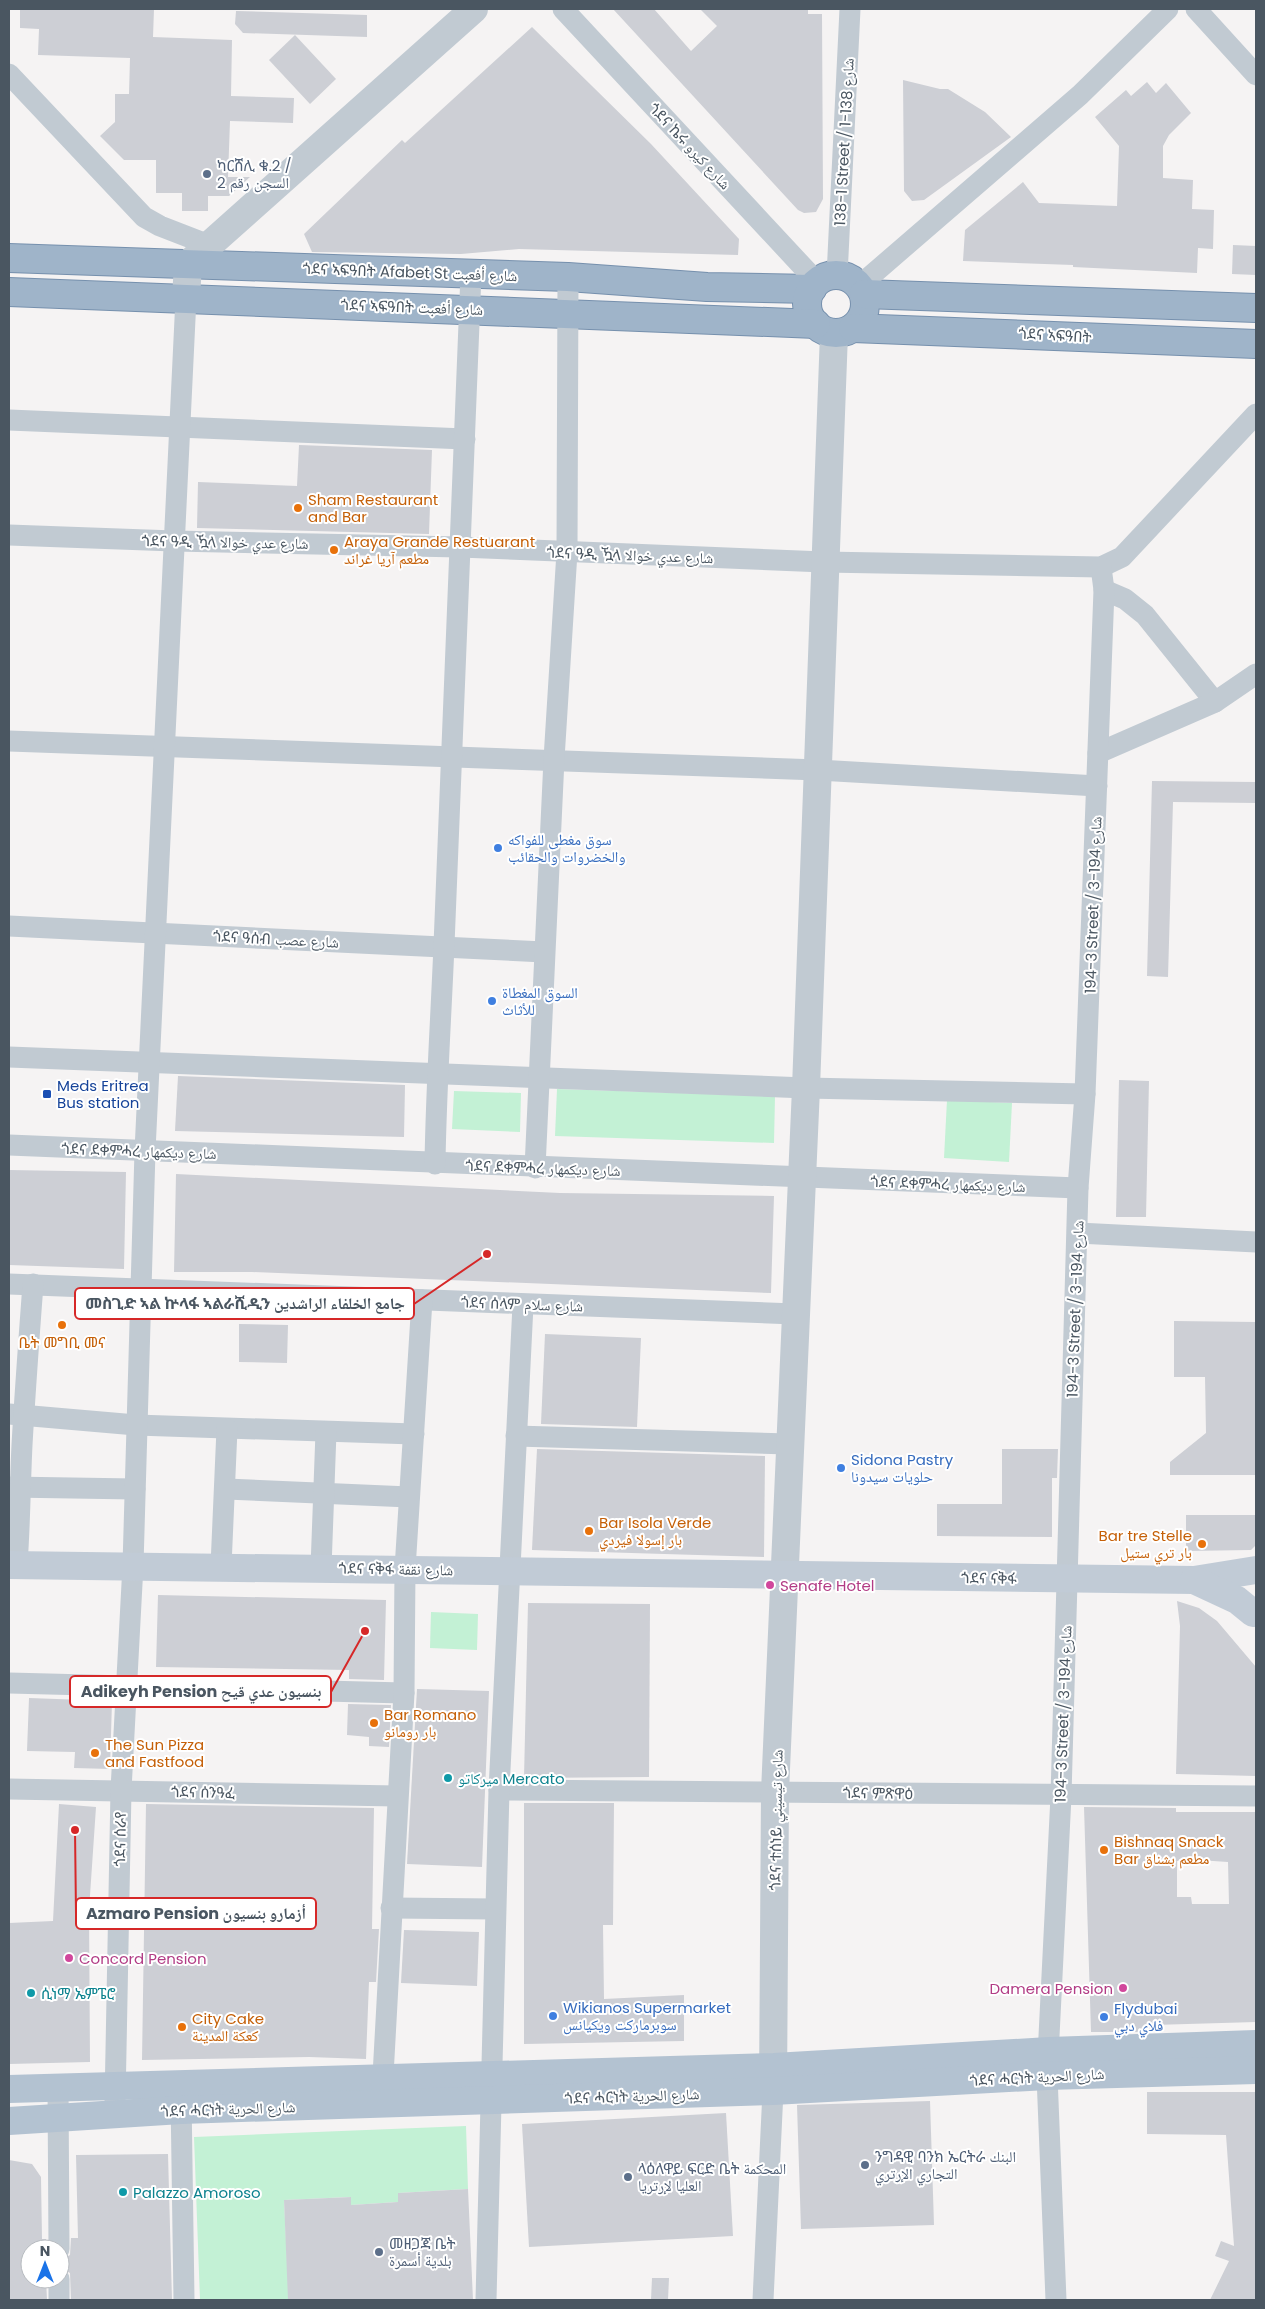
<svg xmlns="http://www.w3.org/2000/svg" width="1265" height="2309" font-family="Poppins,'Noto Naskh Arabic','Noto Sans Ethiopic',sans-serif">
  <style>
    .green { fill: #c3f1d5 }
    .building { fill: #cdcfd5; fill-rule: evenodd }
    .lines { fill: none; stroke-linecap: round; stroke-linejoin: round }
    .trunk-casing { stroke: #7690ad; stroke-width: 30 }
    .minor { stroke: #c1cad2; stroke-width: 21 }
    .tertiary { stroke: #c1cad2; stroke-width: 28 }
    .secondary { stroke: #c1cbd6; stroke-width: 28 }
    .primary { stroke: #b3c2d1; stroke-width: 28 }
    .trunk { stroke: #9fb4c9; stroke-width: 28 }
    .service-dot { fill: #5c6f8a; stroke: #fff; stroke-width: 2 }
    .food-dot { fill: #e8710a; stroke: #fff; stroke-width: 2 }
    .shop-dot { fill: #3f7fe0; stroke: #fff; stroke-width: 2 }
    .transit-dot { fill: #1a4fb4; stroke: #fff; stroke-width: 2 }
    .hotel-dot { fill: #d1479c; stroke: #fff; stroke-width: 2 }
    .culture-dot { fill: #0f9aa8; stroke: #fff; stroke-width: 2 }
    .labels { text-anchor: middle; dominant-baseline: central; stroke-width: 4; stroke-linejoin: round; paint-order: stroke }
    .street-label { font-size: 15px; fill: #4a5661; stroke: #fff }
    .service-label { font-size: 15px; fill: #4e5e75; stroke: #fff; text-anchor: start }
    .food-label { font-size: 15px; fill: #c56008; stroke: #fff; text-anchor: start }
    .shop-label { font-size: 15px; fill: #366cbe; stroke: #fff; text-anchor: start }
    .transit-label { font-size: 15px; fill: #164399; stroke: #fff; text-anchor: start }
    .hotel-label { font-size: 15px; fill: #b23c85; stroke: #fff; text-anchor: start }
    .culture-label { font-size: 15px; fill: #0d838f; stroke: #fff; text-anchor: start }
    .leader { fill: none; stroke: #d62828; stroke-width: 2 }
    .callout-dot { fill: #d62828; stroke: #fff; stroke-width: 2 }
    .callout { fill: #fff; stroke: #d62828; stroke-width: 2 }
    .callout-label { font-size: 16px; text-anchor: middle; font-weight: bold; fill: #4a5661 }
  </style>
  <rect width="100%" height="100%" fill="#f5f3f3"/>
  <g class="green">
    <path d="M557 1089 775 1096 774 1143 555 1136Z"/>
    <path d="M454 1091 521 1093 520 1132 452 1129Z"/>
    <path d="M947 1100 1012 1103 1009 1162 944 1158Z"/>
    <path d="M431 1612 478 1614 477 1650 430 1648Z"/>
    <path d="M466 2126 468 2189 398 2193V2202L351 2205 350 2197 284 2200 289 2300H200L194 2137Z"/>
  </g>
  <g class="building">
    <path d="M20 9H154L153 37 232 40 231 96 294 98 293 123 230 121 228 177H250L229 196H208V211H182V193H156V160H124L100 136 115 122V94H129L130 58 38 55 39 29 20 28Z"/>
    <path d="M613 9H654L691 51 717 26 700 9H808V14H822L823 199 816 212 804 213 798 210Z"/>
    <path d="M236 11 367 15V37L243 33 235 24Z"/>
    <path d="M532 27 651 144 739 239 738 255 519 249 461 254 312 252 304 234 402 140 405 143Z"/>
    <path d="M295 35 336 79 310 104 269 60Z"/>
    <path d="M903 80 940 89H948L985 112 1011 137 924 200 912 201 904 191Z"/>
    <path d="M1147 82 1156 93 1166 83 1191 113 1169 135 1163 146V178L1193 180 1192 209 1214 210 1213 249 1198 248 1197 273 1073 267V265L963 261 965 230 1023 182 1039 203 1117 206 1119 146 1095 117 1126 90 1131 96Z"/>
    <path d="M1233 245 1256 246V275L1232 274Z"/>
    <path d="M299 445 432 450 429 534 197 528 198 482 297 486Z"/>
    <path d="M1152 781 1256 782V803L1173 802 1168 977 1147 976Z"/>
    <path d="M178 1076 405 1085 404 1137 175 1131Z"/>
    <path d="M1119 1080 1149 1081 1146 1217H1116Z"/>
    <path d="M9 1170 126 1172 124 1269 9 1265Z"/>
    <path d="M176 1174 560 1193 774 1196 771 1293 252 1272H174Z"/>
    <path d="M1174 1321 1256 1322V1475H1170V1462L1206 1433 1205 1377H1174Z"/>
    <path d="M239 1324 288 1325 287 1363 239 1362Z"/>
    <path d="M545 1334 641 1338 637 1427 541 1424Z"/>
    <path d="M537 1449 765 1456 764 1557 532 1550Z"/>
    <path d="M1002 1449H1058L1057 1478H1052V1537L937 1536V1504H1002Z"/>
    <path d="M1186 1515H1256V1545L1251 1550 1186 1551Z"/>
    <path d="M158 1595 386 1600 384 1680 349 1679V1670L156 1667Z"/>
    <path d="M1177 1601 1199 1608 1217 1621 1256 1667V1776L1176 1774 1180 1626Z"/>
    <path d="M528 1603 650 1604 649 1777 524 1778Z"/>
    <path d="M417 1689 489 1691 482 1867 407 1864Z"/>
    <path d="M29 1698 112 1701 110 1769 74 1768 75 1752 27 1751Z"/>
    <path d="M348 1704 391 1705 389 1747 369 1746V1737L347 1735Z"/>
    <path d="M524 1803H614L613 1925H603L604 1999 684 1995V2041L524 2044Z"/>
    <path d="M59 1804 96 1807 89 1910 90 2062 9 2064V1923L53 1921Z"/>
    <path d="M146 1804 374 1808 372 1929H379L376 1982H369L366 2059 309 2057 142 2060Z"/>
    <path d="M1084 1807 1176 1808V1812H1256V2022L1153 2025 1152 2032H1091ZM1198 1860 1228 1862 1229 1904H1192L1191 1897H1177V1861Z"/>
    <path d="M404 1930 479 1932 477 1986 401 1983Z"/>
    <path d="M1147 2092H1256V2300H1210L1229 2261 1215 2256 1221 2241 1234 2246 1226 2135 1147 2134Z"/>
    <path d="M930 2101 934 2225 801 2229 797 2105Z"/>
    <path d="M726 2113 733 2236 529 2247 522 2124Z"/>
    <path d="M168 2154 172 2300H71L70 2273 60 2267V2261L70 2255 71 2238H78L76 2155Z"/>
    <path d="M9 2160 32 2164 41 2177 42 2239H46V2249H30V2279H46L47 2300H9Z"/>
    <path d="M468 2189 473 2300H288L284 2200 351 2197V2205L398 2202V2193Z"/>
    <path d="M652 2278H669L668 2300H651Z"/>
  </g>
  <g class="lines">
    <defs>
      <g id="trunk">
        <path d="M9 258 568 277 707 287 812 289"/>
        <circle cx="836" cy="304" r="29"/>
        <path d="M9 292 816 324"/>
        <path d="M864 294 1256 308"/>
        <path d="M853 328 1256 344"/>
      </g>
    </defs>
    <use href="#trunk" class="trunk-casing"/>
    <g class="minor">
      <path d="M563 9 817 282"/>
      <path d="M1196 9 1256 75"/>
      <path d="M9 74 144 217 160 226 209 245"/>
      <path d="M837 276 850 9"/>
      <path d="M859 286 1080 95 1168 9"/>
      <path d="M9 420 465 439"/>
      <path d="M9 535 174 541 460 547 824 562 1101 567 1122 557 1256 414"/>
      <path d="M1104 590 1125 599 1145 615 1215 702"/>
      <path d="M9 741 818 770 1097 786"/>
      <path d="M1098 753 1215 702 1256 674"/>
      <path d="M9 926 544 952"/>
      <path d="M9 1057 806 1088 1085 1094"/>
      <path d="M9 1145 1078 1188"/>
      <path d="M435 1164C436 1091 441 1018 444 945 452 721 463 498 471 274"/>
      <path d="M535 1168 554 759 567 552 568 277"/>
      <path d="M1078 1233 1256 1242"/>
      <path d="M9 1284 795 1314"/>
      <path d="M9 1414 136 1425 414 1434"/>
      <path d="M516 1436 789 1444"/>
      <path d="M9 1487 135 1489"/>
      <path d="M226 1489 409 1497"/>
      <path d="M17 1564C20 1525 20 1485 22 1445 25 1391 29 1338 33 1284"/>
      <path d="M221 1566 227 1429"/>
      <path d="M321 1568 326 1432"/>
      <path d="M9 1683 404 1693"/>
      <path d="M9 1789 397 1796"/>
      <path d="M499 1790 1256 1796"/>
      <path d="M391 1908 495 1909"/>
      <path d="M58 2087 59 2249"/>
      <path d="M382 2094 404 1693 405 1569 422 1300"/>
      <path d="M181 2096 184 2300"/>
      <path d="M115 2102 121 1790 133 1565 145 1151 186 298"/>
      <path d="M59 2279V2300"/>
      <path d="M486 2300 499 1790 523 1305"/>
      <path d="M763 2300 773 2091"/>
      <path d="M1056 2300 1047 2076 1061 1796 1078 1188 1085 1094 1104 590 1101 567"/>
    </g>
    <g class="tertiary">
      <path d="M186 298 188 264 474 9"/>
      <path d="M773 2090 775 1792 806 1088 834 333"/>
    </g>
    <g class="secondary">
      <path d="M9 1565 1194 1580 1256 1570"/>
      <path d="M1194 1580 1237 1600 1253 1613"/>
    </g>
    <g class="primary">
      <path d="M9 2089 774 2067 1049 2051 1256 2044"/>
      <path d="M9 2121 181 2110 773 2091 1047 2076 1256 2070"/>
    </g>
    <use href="#trunk" class="trunk"/>
  </g>
  <g class="service-dot">
    <circle cx="207" cy="174" r="5"/>
    <circle cx="865" cy="2165" r="5"/>
    <circle cx="628" cy="2177" r="5"/>
    <circle cx="379" cy="2252" r="5"/>
  </g>
  <g class="food-dot">
    <circle cx="298" cy="508" r="5"/>
    <circle cx="334" cy="550" r="5"/>
    <circle cx="62" cy="1325" r="5"/>
    <circle cx="589" cy="1531" r="5"/>
    <circle cx="1202" cy="1544" r="5"/>
    <circle cx="374" cy="1723" r="5"/>
    <circle cx="95" cy="1753" r="5"/>
    <circle cx="1104" cy="1850" r="5"/>
    <circle cx="182" cy="2027" r="5"/>
  </g>
  <g class="shop-dot">
    <circle cx="498" cy="848" r="5"/>
    <circle cx="492" cy="1001" r="5"/>
    <circle cx="841" cy="1468" r="5"/>
    <circle cx="553" cy="2016" r="5"/>
    <circle cx="1104" cy="2017" r="5"/>
  </g>
  <rect class="transit-dot" x="42" y="1089" width="10" height="10" rx="2.5"/>
  <g class="hotel-dot">
    <circle cx="770" cy="1585" r="5"/>
    <circle cx="69" cy="1958" r="5"/>
    <circle cx="1123" cy="1988" r="5"/>
  </g>
  <g class="culture-dot">
    <circle cx="448" cy="1778" r="5"/>
    <circle cx="31" cy="1993" r="5"/>
    <circle cx="123" cy="2192" r="5"/>
  </g>
  <g class="labels">
    <g class="street-label">
      <text transform="translate(844 142) rotate(-87)">138-1 Street / شارع 138-1</text>
      <text transform="translate(690 146) rotate(47)">ጎደና ኬሩ شارع كيرو</text>
      <text transform="translate(410 272) rotate(2)">ጎደና ኣፍዓበት Afabet St شارع أفعبت</text>
      <text transform="translate(412 307) rotate(2)">ጎደና ኣፍዓበት شارع أفعبت</text>
      <text transform="translate(1055 335) rotate(3)">ጎደና ኣፍዓበት</text>
      <text transform="translate(225 542) rotate(1)">ጎደና ዓዲ ዃላ شارع عدي خوالا</text>
      <text transform="translate(630 555) rotate(2)">ጎደና ዓዲ ዃላ شارع عدي خوالا</text>
      <text transform="translate(1093 905) rotate(-88)">194-3 Street / شارع 194-3</text>
      <text transform="translate(276 939) rotate(3)">ጎደና ዓሰብ شارع عصب</text>
      <text transform="translate(139 1151) rotate(2)">ጎደና ደቀምሓረ شارع ديكمهار</text>
      <text transform="translate(543 1168) rotate(2)">ጎደና ደቀምሓረ شارع ديكمهار</text>
      <text transform="translate(948 1184) rotate(2)">ጎደና ደቀምሓረ شارع ديكمهار</text>
      <text transform="translate(522 1304) rotate(2)">ጎደና ሰላም شارع سلام</text>
      <text transform="translate(1075 1309) rotate(-88)">194-3 Street / شارع 194-3</text>
      <text transform="translate(396 1569) rotate(1)">ጎደና ናቅፋ شارع نقفة</text>
      <text transform="translate(989 1578) rotate(1)">ጎደና ናቅፋ</text>
      <text transform="translate(1063 1714) rotate(-88)">194-3 Street / شارع 194-3</text>
      <text transform="translate(203 1792) rotate(1)">ጎደና ሰንዓፈ</text>
      <text transform="translate(878 1793) rotate(1)">ጎደና ምጽዋዕ</text>
      <text transform="translate(776 1820) rotate(-89)">ጎደና ተሰነይ شارع تيسيني</text>
      <text transform="translate(120 1839) rotate(-89)">ጎደና ሰራየ</text>
      <text transform="translate(1037 2077) rotate(-3)">ጎደና ሓርነት شارع الحرية</text>
      <text transform="translate(632 2096) rotate(-2)">ጎደና ሓርነት شارع الحرية</text>
      <text transform="translate(228 2109) rotate(-2)">ጎደና ሓርነት شارع الحرية</text>
    </g>
    <g class="service-label">
      <text x="217" y="165">ካርሸሊ ቁ.2 /<tspan x="217" dy="17">السجن رقم 2</tspan></text>
      <text x="875" y="2156">ንግዳዊ ባንክ ኤርትራ البنك<tspan x="875" dy="17">التجاري الإرتري</tspan></text>
      <text x="638" y="2168">ላዕለዋይ ፍርድ ቤት المحكمة<tspan x="638" dy="17">العليا لإرتريا</tspan></text>
      <text x="389" y="2243">መዘጋጃ ቤት<tspan x="389" dy="17">بلدية أسمرة</tspan></text>
    </g>
    <g class="food-label">
      <text x="308" y="499">Sham Restaurant<tspan x="308" dy="17">and Bar</tspan></text>
      <text x="344" y="541">Araya Grande Restuarant<tspan x="344" dy="17">مطعم آريا غراند</tspan></text>
      <text x="62" y="1342" text-anchor="middle">ቤት መግቢ መና</text>
      <text x="599" y="1522">Bar Isola Verde<tspan x="599" dy="17">بار إسولا فيردي</tspan></text>
      <text x="1192" y="1535" text-anchor="end">Bar tre Stelle<tspan x="1192" dy="17">بار تري ستيل</tspan></text>
      <text x="384" y="1714">Bar Romano<tspan x="384" dy="17">بار رومانو</tspan></text>
      <text x="105" y="1744">The Sun Pizza<tspan x="105" dy="17">and Fastfood</tspan></text>
      <text x="1114" y="1841">Bishnaq Snack<tspan x="1114" dy="17">Bar مطعم بشناق</tspan></text>
      <text x="192" y="2018">City Cake<tspan x="192" dy="17">كعكة المدينة</tspan></text>
    </g>
    <g class="shop-label">
      <text x="508" y="839">سوق مغطى للفواكه<tspan x="508" dy="17">والخضروات والحقائب</tspan></text>
      <text x="502" y="992">السوق المغطاة<tspan x="502" dy="17">للأثاث</tspan></text>
      <text x="851" y="1459">Sidona Pastry<tspan x="851" dy="17">حلويات سيدونا</tspan></text>
      <text x="563" y="2007">Wikianos Supermarket<tspan x="563" dy="17">سوبرماركت ويكيانس</tspan></text>
      <text x="1114" y="2008">Flydubai<tspan x="1114" dy="17">فلاي دبي</tspan></text>
    </g>
    <g class="transit-label">
      <text x="57" y="1085">Meds Eritrea<tspan x="57" dy="17">Bus station</tspan></text>
    </g>
    <g class="hotel-label">
      <text x="780" y="1585">Senafe Hotel</text>
      <text x="79" y="1958">Concord Pension</text>
      <text x="1113" y="1988" text-anchor="end">Damera Pension</text>
    </g>
    <g class="culture-label">
      <text x="458" y="1778">ميركاتو Mercato</text>
      <text x="41" y="1993">ሲነማ ኤምፔሮ</text>
      <text x="133" y="2192">Palazzo Amoroso</text>
    </g>
  </g>
  <path class="leader" d="M487 1254L414 1304M365 1631L331 1692M75 1830L76 1914"/>
  <g class="callout-dot">
    <circle cx="487" cy="1254" r="5"/>
    <circle cx="365" cy="1631" r="5"/>
    <circle cx="75" cy="1830" r="5"/>
  </g>
  <g class="callout">
    <rect x="75" y="1288" width="339" height="31" rx="5"/>
    <rect x="70" y="1676" width="261" height="31" rx="5"/>
    <rect x="76" y="1898" width="240" height="31" rx="5"/>
  </g>
  <g class="callout-label">
    <text x="245" y="1309">መስጊድ ኣል ኵላፋ ኣልራሺዲን جامع الخلفاء الراشدين</text>
    <text x="201" y="1697">Adikeyh Pension بنسيون عدي قيح</text>
    <text x="196" y="1919">Azmaro Pension أزمارو بنسيون</text>
  </g>
  <rect width="1265" height="2309" fill="none" stroke="#4a5661" stroke-width="20"/>
  <g transform="translate(45 2264)"><circle r="24" fill="#ffffff" stroke="#b7bbc0"/>
  <path d="M0-4L9 19L0 12L-9 19Z" fill="#1a73e8"/>
  <text y="-8" font-size="14" font-weight="bold" text-anchor="middle" fill="#4a5661">N</text>
  </g>
</svg>
